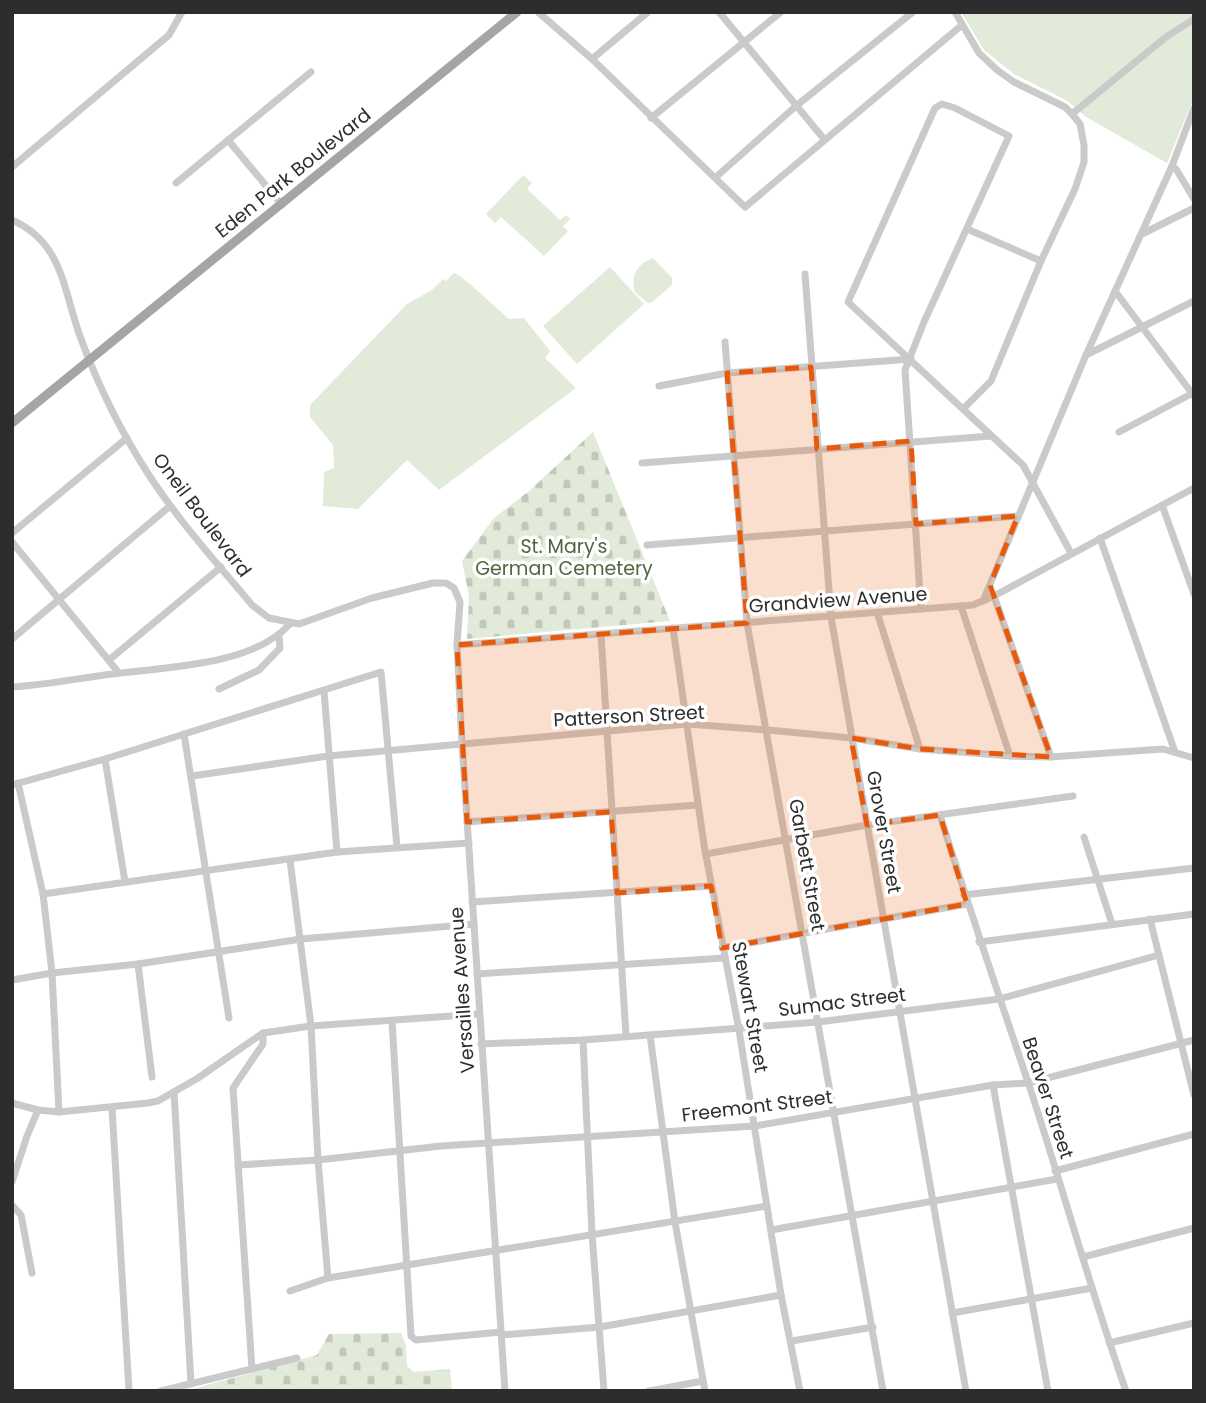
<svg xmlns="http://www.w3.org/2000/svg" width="1206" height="1403" font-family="Poppins,sans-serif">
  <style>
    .green { fill: #e2eada }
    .cemetery { fill: url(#cemetery-stones) }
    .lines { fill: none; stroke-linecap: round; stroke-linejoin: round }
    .minor { stroke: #cacaca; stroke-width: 7 }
    .major { stroke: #a5a5a5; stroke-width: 9 }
    .marked { fill: #e8590c; fill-opacity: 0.2; stroke: #e8590c; stroke-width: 5; stroke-dasharray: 14 9; stroke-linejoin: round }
    .labels { text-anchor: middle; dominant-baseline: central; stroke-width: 7; stroke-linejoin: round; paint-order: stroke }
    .street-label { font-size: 19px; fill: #2d2d2d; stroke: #fff }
    .park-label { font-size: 19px; fill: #4d673b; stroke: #fff }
  </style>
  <defs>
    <pattern id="cemetery-stones" width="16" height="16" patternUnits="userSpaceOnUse" patternTransform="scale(1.75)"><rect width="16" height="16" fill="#e2eada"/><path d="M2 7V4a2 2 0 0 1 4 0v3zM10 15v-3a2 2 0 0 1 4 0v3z" fill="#c2c9bb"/></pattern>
  </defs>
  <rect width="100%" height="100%" fill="#fff"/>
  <g class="green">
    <path d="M961 12H1194V97L1167 163 1086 117 1066 100 1014 74 984 50Z"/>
    <path d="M523 175 532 183 527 189 560 220 566 215 570 219 563 226 568 231 544 256 501 217 495 223 486 214Z"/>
    <path d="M653 258 672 278V285L652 302 648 303 635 292C630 276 637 264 653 258Z"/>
    <path d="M610 267 644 304 577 364 543 326Z"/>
    <path d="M454 273 463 278 509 319 524 318 550 351 545 358 576 388 439 490 407 460 358 509 323 506 324 472 334 468 333 445 310 417V405L407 304 432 290 443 279 446 281Z"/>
  </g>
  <g class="cemetery">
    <path d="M593 432 670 621 467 639 469 596 462 561 494 518 529 491Z"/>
    <path d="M401 1333 406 1345 407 1366 413 1372 450 1369 452 1391H185L317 1355 329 1334Z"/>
  </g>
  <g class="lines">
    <g class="minor">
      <path d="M538 12 592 59 745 207 962 25"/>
      <path d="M719 12 824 139"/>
      <path d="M955 12 979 53 997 70 1014 82 1065 107 1072 114 1080 124 1084 145V162L1075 189 1041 261 991 381 964 408"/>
      <path d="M592 59 648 12"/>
      <path d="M1072 114 1166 37 1194 19"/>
      <path d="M651 118 781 12"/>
      <path d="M228 140 282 205"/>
      <path d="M1172 166 1176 169 1194 199"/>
      <path d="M12 167 169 35 182 12"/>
      <path d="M716 177 796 106 913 12"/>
      <path d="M176 183 311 72"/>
      <path d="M12 220C64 243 63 291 81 339 98 385 120 430 147 472 177 519 216 562 252 605L269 618 299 624 372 598 433 583H446L454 588 460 602 457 645 462 744 505 1391"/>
      <path d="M967 229 1041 261"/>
      <path d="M1144 233 1194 208"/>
      <path d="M805 274 831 617 966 1391"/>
      <path d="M1115 291 1194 396"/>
      <path d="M725 342 747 623 883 1391"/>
      <path d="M1086 355 1194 301"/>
      <path d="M659 386 727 373 911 359"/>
      <path d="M1119 432 1193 393"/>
      <path d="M642 463 991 436"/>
      <path d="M1162 505 1194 594"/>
      <path d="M12 533 127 438"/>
      <path d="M1100 538 1175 752"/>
      <path d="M12 542 119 673"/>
      <path d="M647 545 1018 516"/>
      <path d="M994 596 1051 757"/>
      <path d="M983 601 1086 355 1172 166 1194 108"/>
      <path d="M961 606 1010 756"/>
      <path d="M921 609 905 370 924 322 1009 136 955 108 942 104 935 108 848 302 1023 465 1071 553"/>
      <path d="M877 612 920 749"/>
      <path d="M673 628 704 845 739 1030 781 1295 800 1391"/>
      <path d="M601 634 626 1036"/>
      <path d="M12 639 170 506"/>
      <path d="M457 645 973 605 994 596 1194 488"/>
      <path d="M109 660 221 567"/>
      <path d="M12 687C46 685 80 678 113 674 166 667 252 666 290 624"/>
      <path d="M219 689 259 670 280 648 279 635"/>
      <path d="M324 691 337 852"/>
      <path d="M184 734 229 1018"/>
      <path d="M105 759 125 882"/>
      <path d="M192 776 328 756 687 724 768 730 851 738 920 749 1010 756 1051 757 1163 749 1194 758"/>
      <path d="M18 783 43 894 52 973 59 1112"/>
      <path d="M12 785 105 759 381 672 397 847"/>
      <path d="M940 815C968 905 998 993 1028 1082 1062 1185 1090 1289 1126 1391"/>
      <path d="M467 822 698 805"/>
      <path d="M1084 837 1112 924"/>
      <path d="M706 854 867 825 1073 796"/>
      <path d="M290 860 311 1026 318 1160 328 1278"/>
      <path d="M43 894 337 852 469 843"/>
      <path d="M964 895 1194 868"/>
      <path d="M472 902 711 886"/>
      <path d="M1150 919 1194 1095"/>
      <path d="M979 942 1194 914"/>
      <path d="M722 948 967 904"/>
      <path d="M138 964 152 1077"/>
      <path d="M477 974 724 958"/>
      <path d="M12 980 52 973 138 964 301 939 474 924"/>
      <path d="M392 1021 411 1336 416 1340 501 1332"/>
      <path d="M650 1035 675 1222 705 1391"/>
      <path d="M583 1040 592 1234 604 1391"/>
      <path d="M481 1044 583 1040 818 1022 999 999 1159 955"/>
      <path d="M993 1085 1048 1391"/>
      <path d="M174 1092 191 1384"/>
      <path d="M12 1103 38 1110 59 1112 148 1103 158 1101 198 1078 263 1033 311 1026 479 1014"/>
      <path d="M112 1108 129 1391"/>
      <path d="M238 1165 318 1160 441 1146 755 1126 993 1085 1028 1083 1194 1040"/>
      <path d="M1055 1171 1194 1134"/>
      <path d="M12 1182 27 1136 38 1110"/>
      <path d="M12 1205 21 1215 32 1273"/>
      <path d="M771 1230 1057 1179"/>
      <path d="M1083 1257 1194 1228"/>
      <path d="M290 1291 328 1278 767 1206"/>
      <path d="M952 1313 1092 1288"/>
      <path d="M501 1335 600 1327 781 1295"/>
      <path d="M792 1341 873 1327"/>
      <path d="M1109 1343 1194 1323"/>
      <path d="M252 1369 233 1088 263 1044V1033"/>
      <path d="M161 1391 297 1358"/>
      <path d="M649 1391 703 1381"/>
    </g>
    <path class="major" d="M12 423 517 12"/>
  </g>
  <path class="marked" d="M811 367 817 449 911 441 916 524 1018 516 990 585 1051 757 920 749 851 738 867 825 940 815 967 904 722 948 711 886 617 893 611 812 467 822 457 645 747 623 727 373Z"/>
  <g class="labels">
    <g class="street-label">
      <text transform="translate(293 173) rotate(-39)">Eden Park Boulevard</text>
      <text transform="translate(202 515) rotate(53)">Oneil Boulevard</text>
      <text transform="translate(838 600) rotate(-4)">Grandview Avenue</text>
      <text transform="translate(629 716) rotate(-3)">Patterson Street</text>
      <text transform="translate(884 832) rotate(80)">Grover Street</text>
      <text transform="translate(807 865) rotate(80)">Garbett Street</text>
      <text transform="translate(462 990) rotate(-94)">Versailles Avenue</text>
      <text transform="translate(842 1002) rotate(-7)">Sumac Street</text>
      <text transform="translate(750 1007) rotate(80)">Stewart Street</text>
      <text transform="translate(1048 1098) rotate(72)">Beaver Street</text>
      <text transform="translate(757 1106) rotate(-7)">Freemont Street</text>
    </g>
    <g class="park-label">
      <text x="564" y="546">St. Mary's<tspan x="564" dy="22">German Cemetery</tspan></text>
    </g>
  </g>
  <rect width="1206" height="1403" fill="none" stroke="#2d2d2d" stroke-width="28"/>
</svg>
